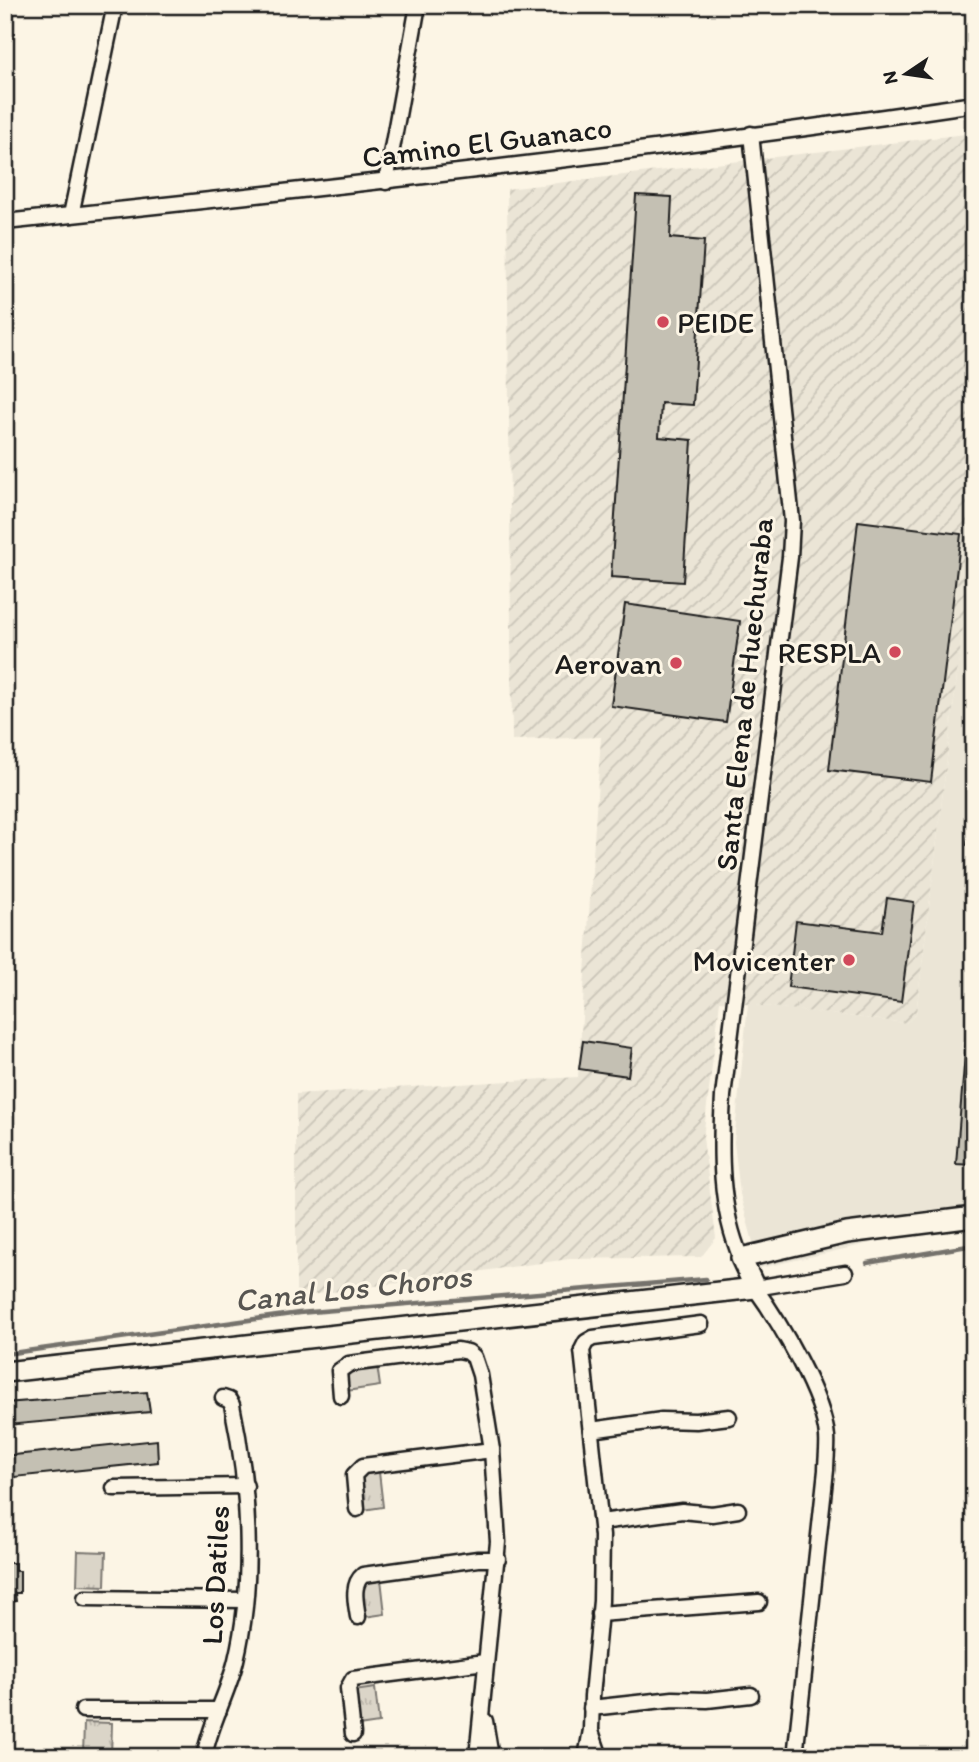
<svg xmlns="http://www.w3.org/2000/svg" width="979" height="1762" font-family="Itim,sans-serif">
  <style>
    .built { fill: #ebe5d6 }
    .industrial { fill: url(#industrial-furrows) }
    .grass { fill: url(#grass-tufts); stroke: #7c7872; stroke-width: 2 }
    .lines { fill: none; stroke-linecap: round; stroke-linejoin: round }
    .stream { stroke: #75726c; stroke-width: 4.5 }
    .building { fill: #c4c0b3; stroke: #1c1c1c; stroke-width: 2 }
    .street-casing { stroke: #1c1c1c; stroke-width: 19 }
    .secondary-casing { stroke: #1c1c1c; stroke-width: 24 }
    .street { stroke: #fcf5e5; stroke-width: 14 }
    .secondary { stroke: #fcf5e5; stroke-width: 19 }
    .poi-dot { fill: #d1495b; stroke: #fcf5e5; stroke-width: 2.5 }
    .labels { text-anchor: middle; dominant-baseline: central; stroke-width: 6; stroke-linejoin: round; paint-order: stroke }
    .street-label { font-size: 30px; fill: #1c1c1c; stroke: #fcf5e5 }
    .poi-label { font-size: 30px; fill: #1c1c1c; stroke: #fcf5e5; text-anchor: end }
    .water-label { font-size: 32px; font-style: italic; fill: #575551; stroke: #fcf5e5 }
  </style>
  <defs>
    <pattern id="industrial-furrows" width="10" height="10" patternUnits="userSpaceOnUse" patternTransform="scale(1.75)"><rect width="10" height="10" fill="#ebe5d6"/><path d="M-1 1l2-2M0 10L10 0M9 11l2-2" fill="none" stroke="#c9c4b7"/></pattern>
    <pattern id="grass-tufts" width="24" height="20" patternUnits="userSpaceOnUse" patternTransform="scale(1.75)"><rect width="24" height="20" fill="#dbd5c8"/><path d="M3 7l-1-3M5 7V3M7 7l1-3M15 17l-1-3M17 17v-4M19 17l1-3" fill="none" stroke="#bbb6ab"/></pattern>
  </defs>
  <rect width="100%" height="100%" fill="#fcf5e5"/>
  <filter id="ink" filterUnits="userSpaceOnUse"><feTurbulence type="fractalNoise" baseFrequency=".0143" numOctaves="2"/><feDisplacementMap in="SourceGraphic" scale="14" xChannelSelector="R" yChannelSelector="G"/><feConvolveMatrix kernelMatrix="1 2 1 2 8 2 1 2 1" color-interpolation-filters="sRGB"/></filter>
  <g filter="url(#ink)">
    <path class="built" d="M974 536V1227L893 1238 760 1268 740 1194 734 1142 748 1004 906 1023 916 1014Z"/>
    <path class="industrial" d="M974 133V536L916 1014 906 1023 720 1001 703 1138 716 1238 701 1257 569 1259 296 1297V1094L578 1077 601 737 512 740 507 189Z"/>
    <g class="grass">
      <path d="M377 1365 380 1386 346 1391 343 1370Z"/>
      <path d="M379 1472 383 1507 363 1510 358 1475Z"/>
      <path d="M78 1551 106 1552 105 1586 77 1585Z"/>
      <path d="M381 1579 385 1614 364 1617 360 1582Z"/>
      <path d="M375 1688 379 1723 358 1726 354 1691Z"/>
      <path d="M84 1722 112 1723 111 1757 83 1756Z"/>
    </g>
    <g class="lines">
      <g class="stream">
        <path d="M867 1263 974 1245"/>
        <path d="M5 1354 299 1313 706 1279"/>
      </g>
    </g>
    <g class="building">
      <path d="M636 195 672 197 670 238 704 241 693 405 661 403 659 437 692 440 683 582 611 577Z"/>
      <path d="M858 521 961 534 931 782 829 770Z"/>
      <path d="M625 604 740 621 726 722 611 706Z"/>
      <path d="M974 774V846L967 845Z"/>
      <path d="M887 898 914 902 901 1002 788 987 796 921 882 932Z"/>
      <path d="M974 944V1165L956 1164Z"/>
      <path d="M583 1041 632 1048 628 1076 579 1069Z"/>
      <path d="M147 1392 150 1412 7 1425 5 1403Z"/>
      <path d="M157 1440 158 1462 5 1478V1456Z"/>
      <path d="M5 1563H15V1571H20V1593H15L16 1601 5 1602Z"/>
      <path d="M5 1672H11L12 1695 5 1696Z"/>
    </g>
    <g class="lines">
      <defs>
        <g id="street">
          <path d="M386 182 418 5"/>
          <path d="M71 215 115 5"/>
          <path d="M5 222C329 188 652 152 974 104"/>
          <path d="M741 1258C719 1207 720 1150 723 1096L790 557 792 521 751 134"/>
          <path d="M341 1396 339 1371 349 1364 458 1350 468 1352 474 1357 480 1375 492 1450 498 1542 477 1757"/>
          <path d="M591 1430 662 1420 696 1421 729 1417"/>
          <path d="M114 1488 246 1486"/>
          <path d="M357 1509 354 1475 363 1466 492 1450"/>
          <path d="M601 1522 682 1511 712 1514 738 1510"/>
          <path d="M85 1598 244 1600"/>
          <path d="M599 1614 759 1602"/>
          <path d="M358 1617C356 1603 351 1585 363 1575L478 1559H498"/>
          <path d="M591 1708 673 1699 707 1700 751 1695"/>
          <path d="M83 1710H219"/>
          <path d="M485 1721 491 1757"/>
          <path d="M591 1731 600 1757"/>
          <path d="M353 1734 348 1688 353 1679 485 1662"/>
          <path d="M204 1757C210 1723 228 1694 236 1660 255 1581 249 1484 232 1405L229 1400 223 1398"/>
          <path d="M586 1757 591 1730 592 1696 601 1601 602 1536 582 1350 586 1342 593 1338 701 1324"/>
          <path d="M795 1757 826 1470C826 1459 828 1447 827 1437 824 1397 779 1321 755 1288L845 1273"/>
        </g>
        <path id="secondary" d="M5 1372 755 1288 741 1258 847 1233 974 1217"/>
      </defs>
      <use href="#street" class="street-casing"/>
      <use href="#secondary" class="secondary-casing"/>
      <use href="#street" class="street"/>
      <use href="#secondary" class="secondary"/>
    </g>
  </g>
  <g class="poi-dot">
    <circle cx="663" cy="322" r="7"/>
    <circle cx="895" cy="652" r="7"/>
    <circle cx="676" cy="663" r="7"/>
    <circle cx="849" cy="960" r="7"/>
  </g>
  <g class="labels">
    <g class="street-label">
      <text transform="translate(487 142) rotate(-7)">Camino El Guanaco</text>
      <text transform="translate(744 694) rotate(-84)">Santa Elena de Huechuraba</text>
      <text transform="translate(215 1575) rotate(-87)">Los Datiles</text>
    </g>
    <g class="poi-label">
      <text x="677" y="322" text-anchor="start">PEIDE</text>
      <text x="881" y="652">RESPLA</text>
      <text x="662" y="663">Aerovan</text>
      <text x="835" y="960">Movicenter</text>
    </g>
    <g class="water-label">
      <text transform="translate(353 1288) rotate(-6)">Canal Los Choros</text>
    </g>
  </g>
  <rect width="979" height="1762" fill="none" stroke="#fcf5e5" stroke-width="28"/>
  <rect x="14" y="14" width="951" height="1734" fill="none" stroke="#1c1c1c" stroke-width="2.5" filter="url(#ink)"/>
  <g transform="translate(906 74) rotate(257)" stroke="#fcf5e5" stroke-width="5" paint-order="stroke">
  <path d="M0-5L12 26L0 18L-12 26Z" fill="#1c1c1c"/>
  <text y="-10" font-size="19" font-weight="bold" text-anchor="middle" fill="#1c1c1c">N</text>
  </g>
</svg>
